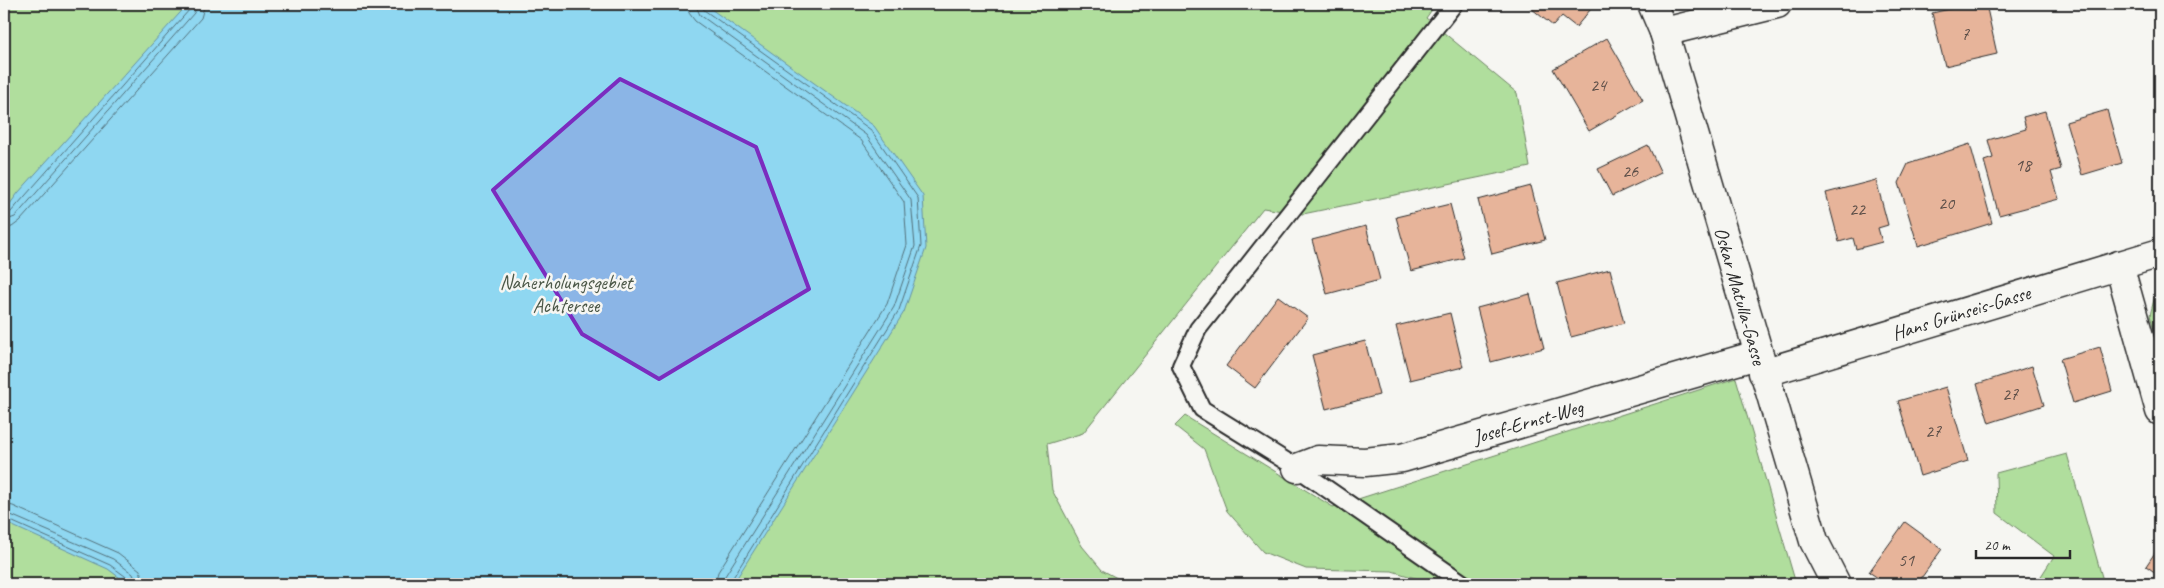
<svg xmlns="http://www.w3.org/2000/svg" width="2164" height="588" font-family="Caveat,sans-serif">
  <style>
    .green { fill: #b0de9d; stroke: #6e8464 }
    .water { fill: #8fd7f1; stroke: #6792a2 }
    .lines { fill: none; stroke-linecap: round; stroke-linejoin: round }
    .shore { stroke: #53707a; stroke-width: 1 }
    .building { fill: #e7b49a; stroke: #2b2b2b }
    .service-casing { stroke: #2b2b2b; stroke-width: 20 }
    .minor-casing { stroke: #2b2b2b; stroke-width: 31 }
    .service { stroke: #f6f6f2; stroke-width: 16 }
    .minor { stroke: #f6f6f2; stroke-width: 28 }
    .marked { fill: #7b2cbf; fill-opacity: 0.2; stroke: #7b2cbf; stroke-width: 4; stroke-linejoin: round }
    .labels { text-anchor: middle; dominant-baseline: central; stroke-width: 5; stroke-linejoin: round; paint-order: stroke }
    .number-label { font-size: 18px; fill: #5a4d47 }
    .park-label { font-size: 20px; fill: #4c5848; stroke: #f6f6f2 }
    .street-label { font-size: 20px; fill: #2b2b2b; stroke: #f6f6f2 }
  </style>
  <rect width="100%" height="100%" fill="#f6f6f2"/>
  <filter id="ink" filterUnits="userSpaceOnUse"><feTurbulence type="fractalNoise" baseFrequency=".02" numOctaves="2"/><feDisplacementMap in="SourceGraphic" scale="10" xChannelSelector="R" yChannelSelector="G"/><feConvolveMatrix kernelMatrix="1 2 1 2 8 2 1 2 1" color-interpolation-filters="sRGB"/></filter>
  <g filter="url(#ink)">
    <g class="green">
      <path d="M4 4H1436L1426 18 1517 93 1530 167 1303 214 1263 208 1083 433 1047 444 1052 490 1082 546 1102 570 1128 584H4Z"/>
      <path d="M2160 277V351L2150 315Z"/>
      <path d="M1736 378 1796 584H1435L1392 571 1306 569 1263 552 1227 511 1204 449 1175 426 1185 416 1333 507Z"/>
      <path d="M2067 454 2104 584H2036L2054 556 1997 513 1996 473Z"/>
    </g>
    <path class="water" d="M188 4H704L874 126 923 196 926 248 904 312 733 584H128L108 569 4 522V212L18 193Z"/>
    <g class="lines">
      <g class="shore">
        <path d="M688 4 689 13 695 21 861 140 904 202 907 245 887 304 718 572 715 584"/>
        <path d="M695 4 700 15 866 135 911 200 915 246 894 307 725 576 723 584"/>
        <path d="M701 4 704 10 871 130 918 198 921 246 899 310 729 584"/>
        <path d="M4 215 10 213 190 9 191 4"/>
        <path d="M4 221 15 217 194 13 198 4"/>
        <path d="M4 228 12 227 20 221 201 18 205 4"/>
        <path d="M4 504 13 506 118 553 140 570 144 584"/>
        <path d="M4 512 113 559 133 574 137 584"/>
        <path d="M4 518 110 565 129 579 130 584"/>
      </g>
    </g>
    <g class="building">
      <path d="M1526 4H1595L1576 27 1562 16 1553 26Z"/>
      <path d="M1972 4H1986L1997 54 1945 66 1932 13Z"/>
      <path d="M1607 38 1643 100 1589 131 1553 69Z"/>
      <path d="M2107 110 2122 163 2082 175 2066 122Z"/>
      <path d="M2045 111 2061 169 2051 172 2059 199 1999 215 1984 161 1993 158 1988 140 2026 129 2023 117Z"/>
      <path d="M1970 144 1992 223 1918 246 1899 183 1908 164Z"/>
      <path d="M1648 145 1661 173 1612 196 1598 169Z"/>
      <path d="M1876 180 1888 225 1878 228 1882 242 1856 249 1853 238 1839 242 1826 193Z"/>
      <path d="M1531 186 1545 240 1492 254 1478 200Z"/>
      <path d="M1450 204 1464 258 1411 271 1396 217Z"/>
      <path d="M1366 226 1380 280 1327 294 1312 240Z"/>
      <path d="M1610 269 1624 323 1571 337 1557 283Z"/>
      <path d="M1530 294 1544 348 1491 362 1477 308Z"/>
      <path d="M1278 296 1308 318 1255 388 1226 366Z"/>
      <path d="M1450 313 1463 367 1410 380 1396 326Z"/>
      <path d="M1365 341 1379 395 1326 409 1312 355Z"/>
      <path d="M2100 347 2112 391 2073 403 2060 359Z"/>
      <path d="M2032 366 2044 405 1989 423 1977 384Z"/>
      <path d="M1946 387 1968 461 1920 476 1898 401Z"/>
      <path d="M1905 522 1942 549 1917 584H1887L1869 572Z"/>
      <path d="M2160 545V576L2146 566Z"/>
    </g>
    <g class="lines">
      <defs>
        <path id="service" d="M1454 4 1198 329 1181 366 1202 409 1297 468 1464 584"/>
        <g id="minor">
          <path d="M1652 4 1664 32 1814 541 1836 584"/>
          <path d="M1664 32 1777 4"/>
          <path d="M2119 265 2160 411"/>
          <path d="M1763 373 2160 253"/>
          <path d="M1297 468 1318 460 1365 462 1402 458 1757 355"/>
        </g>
      </defs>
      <use href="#service" class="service-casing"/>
      <use href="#minor" class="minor-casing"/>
      <use href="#service" class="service"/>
      <use href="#minor" class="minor"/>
    </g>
  </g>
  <path class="marked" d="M620 79 756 147 809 289 659 379 582 334 493 190Z"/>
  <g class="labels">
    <g class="number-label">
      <text x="1965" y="34">7</text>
      <text x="1598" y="85">24</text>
      <text x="2023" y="165">18</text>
      <text x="1630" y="171">26</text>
      <text x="1946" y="203">20</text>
      <text x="1857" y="209">22</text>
      <text x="2010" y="394">27</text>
      <text x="1933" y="431">27</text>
      <text x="1906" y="560">51</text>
    </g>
    <g class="park-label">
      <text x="566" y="282">Naherholungsgebiet<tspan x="566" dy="23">Achtersee</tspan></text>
    </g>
    <g class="street-label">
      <text transform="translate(1740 296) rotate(74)">Oskar Matulla-Gasse</text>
      <text transform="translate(1961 313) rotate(-17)">Hans Grünseis-Gasse</text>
      <text transform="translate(1528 422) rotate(-16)">Josef-Ernst-Weg</text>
    </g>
  </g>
  <rect width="2164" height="588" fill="none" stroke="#f6f6f2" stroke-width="20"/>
  <rect x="10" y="10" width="2144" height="568" fill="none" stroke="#2b2b2b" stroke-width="2" filter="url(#ink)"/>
  <path d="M1976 550v8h94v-8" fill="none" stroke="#2b2b2b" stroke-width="2.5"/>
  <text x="1984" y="550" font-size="15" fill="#2b2b2b" stroke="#f6f6f2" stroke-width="4" paint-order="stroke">20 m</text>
</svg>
